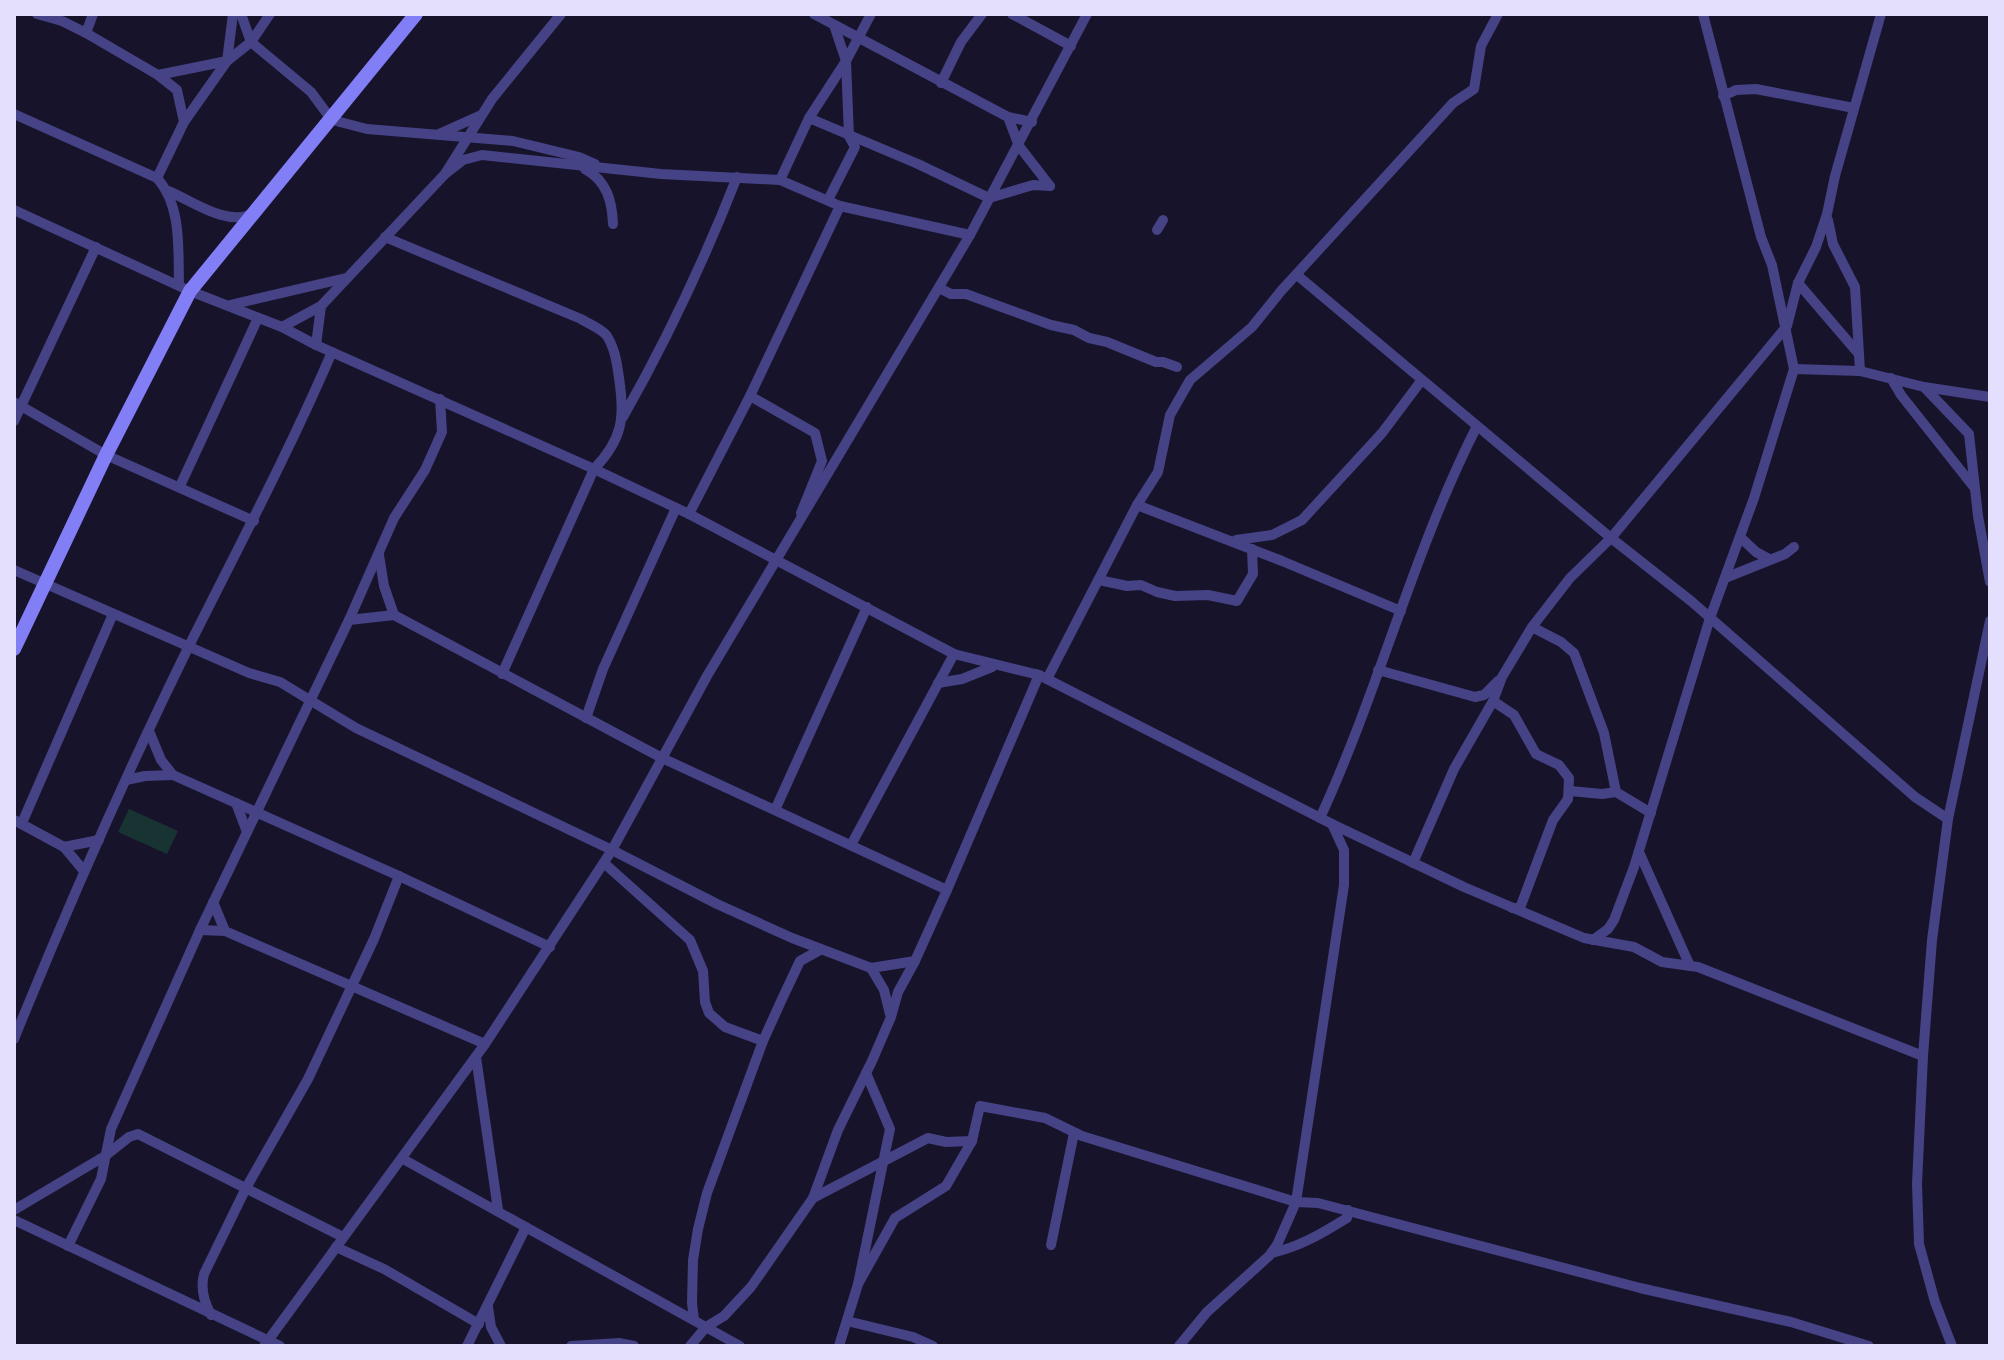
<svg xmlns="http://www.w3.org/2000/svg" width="2004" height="1360" font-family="'Noto Sans',sans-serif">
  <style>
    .green { fill: #173433 }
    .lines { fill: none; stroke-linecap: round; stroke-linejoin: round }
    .minor { stroke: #454285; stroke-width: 10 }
    .secondary { stroke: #827ef5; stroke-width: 14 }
  </style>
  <rect width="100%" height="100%" fill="#17132a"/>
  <path class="green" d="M129 809 178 831 167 854 118 832Z"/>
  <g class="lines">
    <g class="minor">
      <path d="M37 14 62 21 86 33 158 75 177 90 184 122 157 178"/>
      <path d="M241 14 251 42"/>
      <path d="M814 14 1008 117 1032 122"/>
      <path d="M1012 14 1071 46"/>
      <path d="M86 33 93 14"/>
      <path d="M251 42 270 14"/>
      <path d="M227 61 233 14"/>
      <path d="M158 75 227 61"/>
      <path d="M941 83 961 42 982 14"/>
      <path d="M1723 96 1736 90 1756 89 1854 108"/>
      <path d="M14 114 157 178C182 206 178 249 179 285"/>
      <path d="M1008 117 1019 146 1050 186"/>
      <path d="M809 118 918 164 989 198 1033 185 1050 186"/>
      <path d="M184 122 227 61 251 42 311 92 331 119 340 122 367 129 513 141 579 157 595 164"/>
      <path d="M439 134 479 116"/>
      <path d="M585 169C607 181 612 201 613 224"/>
      <path d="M445 174 463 160 482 155 661 174 780 180 840 206 970 235"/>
      <path d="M780 180 809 118 846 61 871 14"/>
      <path d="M168 191C193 201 225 226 252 214"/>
      <path d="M828 200 855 147 849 136 846 61 834 25"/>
      <path d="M14 210 190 291 282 327 316 345 594 469 689 514 954 654 1039 675 1332 824 1464 887 1584 938 1634 947 1662 962 1698 967 1923 1056"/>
      <path d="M1828 220 1833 244 1855 287 1860 371"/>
      <path d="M1157 230 1163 220"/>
      <path d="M385 237 581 319C589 324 602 329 607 336 615 349 617 363 619 378 625 417 623 439 594 469L502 674"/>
      <path d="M1297 275 1611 538 1691 601 1915 797 1948 819"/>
      <path d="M1798 283 1858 353"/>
      <path d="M939 288 951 294H966L1051 325 1074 330 1089 338 1107 342 1156 362H1163L1177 367"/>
      <path d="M230 305 346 278"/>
      <path d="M282 327 321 306 445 174 492 99 561 14"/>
      <path d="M316 345 321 306"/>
      <path d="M1794 369 1860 371 1924 387 1990 397"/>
      <path d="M1891 378 1901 395 1973 486"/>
      <path d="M1924 387 1969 434 1978 516 1990 582"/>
      <path d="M750 396 815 433 822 461 801 513"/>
      <path d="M14 402 106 455 254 521"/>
      <path d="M623 417C668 338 704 261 737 177"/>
      <path d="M14 421 96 247"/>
      <path d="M180 486 258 318"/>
      <path d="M1137 505 1282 561 1401 611"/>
      <path d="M689 514 750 396 840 206"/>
      <path d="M1740 537 1756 552 1769 559"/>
      <path d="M1236 540 1272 535 1302 520 1382 433 1421 381"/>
      <path d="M379 555 384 586 394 615"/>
      <path d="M14 570 249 673 280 682 356 728 612 850 717 904 792 938 871 968 915 961"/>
      <path d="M1725 578 1785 554 1794 547"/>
      <path d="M1099 580 1127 586 1141 585 1157 592 1175 596 1208 595 1237 601 1253 574 1252 549"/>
      <path d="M349 620 394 615 662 758 947 890"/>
      <path d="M1532 627 1561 642 1574 653 1604 733 1616 792"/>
      <path d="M1378 670 1475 697 1484 695 1498 681"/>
      <path d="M1047 679 1137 505 1158 472 1170 415 1190 380 1252 327 1281 291 1453 103 1474 89 1481 46 1498 14"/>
      <path d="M938 683 962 679 992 667"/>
      <path d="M1493 701 1514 715 1536 754 1559 765 1569 778 1568 799 1553 820 1520 908H1512"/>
      <path d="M586 718 603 669 676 508"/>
      <path d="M149 731 161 760 173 775 399 876 550 947"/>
      <path d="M126 780 145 776 173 775"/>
      <path d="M1570 791 1602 794 1616 792 1651 813"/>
      <path d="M236 803 247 832"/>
      <path d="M775 810 867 607"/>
      <path d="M1320 818C1379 690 1413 552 1477 426"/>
      <path d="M14 820 64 847 84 871"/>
      <path d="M22 823 113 614"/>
      <path d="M851 845 954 654"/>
      <path d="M64 847 99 840"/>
      <path d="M1639 852 1690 966"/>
      <path d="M604 863 690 940 703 971 705 1002 709 1013 725 1027 763 1041"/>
      <path d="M1413 863 1454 769 1493 701 1502 677 1532 627 1570 578 1611 538 1787 326 1798 283 1816 247 1827 214 1835 176 1881 14"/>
      <path d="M213 902 225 931"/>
      <path d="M200 930 225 931 485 1044"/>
      <path d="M1593 940 1608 929 1614 920 1634 867 1710 618 1754 498 1794 369 1772 265 1761 237 1703 14"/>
      <path d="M871 968 884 990 890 1014"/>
      <path d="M14 1039C68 906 126 774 189 646 238 548 289 452 332 352"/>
      <path d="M476 1057 498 1210"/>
      <path d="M403 1159 740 1346"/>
      <path d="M813 1198 928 1138 946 1142 972 1141"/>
      <path d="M14 1210 105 1156 129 1137 138 1134 343 1237"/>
      <path d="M14 1220 280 1346"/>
      <path d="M1051 1245 1074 1133"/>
      <path d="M68 1246 101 1179 111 1129 200 930 349 620 394 518 425 470 442 432 440 399"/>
      <path d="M336 1247 384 1269 479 1324"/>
      <path d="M1272 1253C1301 1246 1321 1234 1347 1218L1348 1210"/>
      <path d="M858 1284 895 1218 946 1186 972 1141 980 1106 1045 1118 1082 1136 1296 1202 1318 1203 1640 1288 1791 1322 1869 1346"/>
      <path d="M488 1307 491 1327 501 1346"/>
      <path d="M211 1315C204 1302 200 1289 204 1274L246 1188 308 1079 374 939 399 876"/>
      <path d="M694 1320 692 1303 693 1260 698 1229 707 1193 763 1041 782 999 800 961 820 950"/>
      <path d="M847 1321 913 1337 933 1346"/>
      <path d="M264 1346 485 1044 612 850 707 676 970 235 1087 14"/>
      <path d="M467 1346 526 1227"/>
      <path d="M571 1346 619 1343 634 1346"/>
      <path d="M690 1346 706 1327 724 1316 751 1287 813 1198 838 1130 872 1061 891 1017 898 992 915 961 947 890 1039 675 1034 674"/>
      <path d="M839 1346 858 1284 890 1129 866 1073"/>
      <path d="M1179 1346 1207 1312 1269 1256 1277 1245 1296 1202 1344 885V850L1332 824"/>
      <path d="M1952 1346 1935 1302 1919 1244 1917 1184 1923 1056 1932 940 1948 819 1990 621"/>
    </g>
    <path class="secondary" d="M14 649 106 455 190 291 416 14"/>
  </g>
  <rect width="2004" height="1360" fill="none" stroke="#e3dffc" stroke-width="32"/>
</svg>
